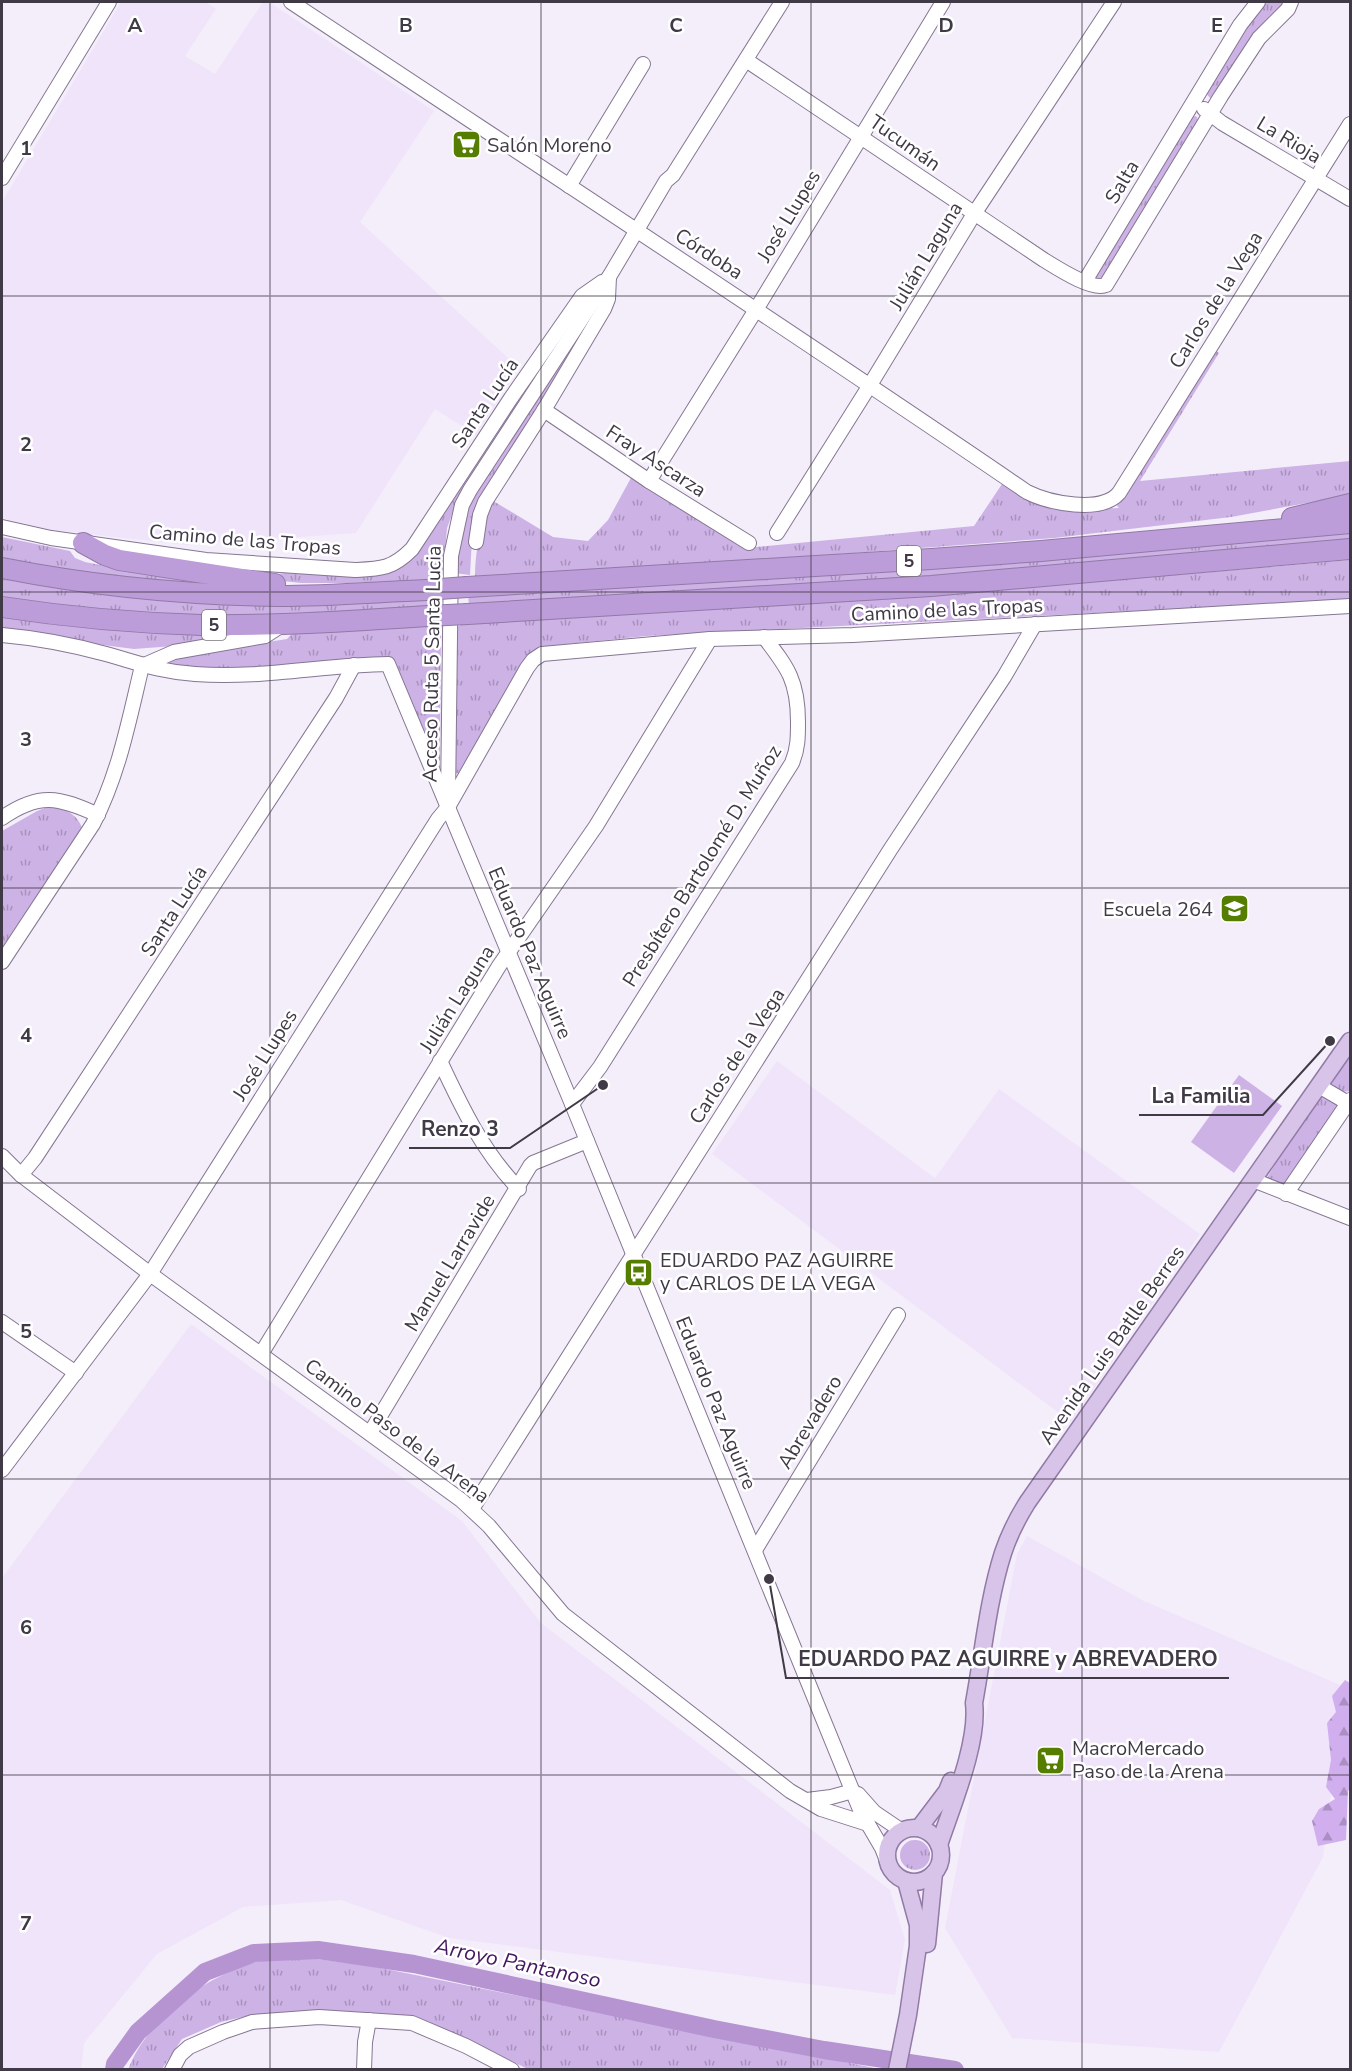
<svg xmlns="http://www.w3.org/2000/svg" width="1352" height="2071" font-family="'Nunito Sans',sans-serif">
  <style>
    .built { fill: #f0e4fb }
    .grass { fill: url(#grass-tufts) }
    .forest { fill: url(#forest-firs) }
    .park { fill: #cdb2e6 }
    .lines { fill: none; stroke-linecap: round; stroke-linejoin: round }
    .river { stroke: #b694d2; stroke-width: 18 }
    .minor-casing { stroke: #857692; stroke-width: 16 }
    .major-casing { stroke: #917aa6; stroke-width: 19 }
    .highway-casing { stroke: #917aa6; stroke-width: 22 }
    .minor { stroke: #fff; stroke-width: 14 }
    .major { stroke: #d7c4e8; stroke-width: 16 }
    .highway { stroke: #bd9dd9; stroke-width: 20 }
    .highway-bridge-casing { stroke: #917aa6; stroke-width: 22; stroke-linecap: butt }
    .highway-bridge { stroke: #bd9dd9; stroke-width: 20 }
    .grid { fill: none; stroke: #403946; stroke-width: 1.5; stroke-opacity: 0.55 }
    .labels { text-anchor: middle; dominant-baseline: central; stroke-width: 5; stroke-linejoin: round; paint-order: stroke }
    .shield { fill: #fff; stroke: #79747e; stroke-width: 1.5 }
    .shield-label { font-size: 18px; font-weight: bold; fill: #403946 }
    .street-label { font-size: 20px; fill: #403946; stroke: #fff }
    .poi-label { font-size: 20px; fill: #403946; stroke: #fff; text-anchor: start }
    .water-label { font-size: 21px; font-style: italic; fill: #441760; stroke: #fff }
    .grid-label { font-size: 20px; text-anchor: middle; font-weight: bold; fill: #403946; stroke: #fff; stroke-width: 5; stroke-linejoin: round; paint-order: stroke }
    .leader { fill: none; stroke: #403946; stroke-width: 2 }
    .callout-dot { fill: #403946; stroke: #fff; stroke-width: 2 }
    .callout-label { font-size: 21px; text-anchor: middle; font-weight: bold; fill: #403946; stroke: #fff; stroke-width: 5; stroke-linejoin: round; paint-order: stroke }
  </style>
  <defs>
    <pattern id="grass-tufts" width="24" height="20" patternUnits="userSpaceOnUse" patternTransform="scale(1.5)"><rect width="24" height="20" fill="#cdb2e6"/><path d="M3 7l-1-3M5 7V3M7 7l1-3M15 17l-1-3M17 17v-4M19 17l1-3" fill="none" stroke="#a892bc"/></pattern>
    <pattern id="forest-firs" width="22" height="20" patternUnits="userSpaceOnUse" patternTransform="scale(1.5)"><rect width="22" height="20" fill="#d1afee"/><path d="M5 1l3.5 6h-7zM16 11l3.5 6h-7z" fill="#ab8fc3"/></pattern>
  </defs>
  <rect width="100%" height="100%" fill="#f4eefb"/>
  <g class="built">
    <path d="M121 2H206L216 9 185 56 215 74 263 2H269L434 111 360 222 519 368 476 435 435 409 356 533 186 545 52 530 2 518V202Z"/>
    <path d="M777 1061 935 1178 999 1089 1200 1234 1071 1422 712 1154Z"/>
    <path d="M191 1324 462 1521 541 1623 890 1890 905 1940 895 1995 449 1938 341 1900 243 1907 157 1954 84 2043 81 2069H2V1578Z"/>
    <path d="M1027 1536 1144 1601 1345 1687 1323 1857 1219 2052 1012 2038 945 1928 1017 1554Z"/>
  </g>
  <g class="grass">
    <path d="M1260 2H1287L1213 98H1210L1205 92Z"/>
    <path d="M1196 116 1199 121 1103 282H1092L1191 117Z"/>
    <path d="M590 295 457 501 447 528 443 574 425 580 349 583H301L273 580V576C314 561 361 588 400 567Z"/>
    <path d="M601 304 472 538 470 575 454 573 468 506 505 446 531 410Z"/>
    <path d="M1213 349 1219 353 1140 481 1350 461V497L1307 503 1231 517 1054 538 773 559 475 577C475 550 481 525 490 499L553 537 588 541 608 520 632 476 746 548 974 526 1002 484H1009L1068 510 1119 508 1117 506Z"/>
    <path d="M1350 528V544L1133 564 469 608 468 593Z"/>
    <path d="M2 537 70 551 75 558 85 562 120 569 230 585C153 582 77 572 2 559Z"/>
    <path d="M1350 560V600L646 636 549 646 537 650 462 772 454 774V628L471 621 1188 574Z"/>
    <path d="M2 577 430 596V607L277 618 145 614 2 599Z"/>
    <path d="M2 616C81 629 160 634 240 633L187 645 134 649 2 632Z"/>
    <path d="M424 625 433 628H441L440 770 435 766 393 659 381 657 218 671H199L158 662 213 651 287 639 294 631Z"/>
    <path d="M50 806C66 808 80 816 83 832L2 955V831L37 811Z"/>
    <path d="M1350 1055V1091C1344 1092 1335 1093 1330 1087L1332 1083Z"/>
    <path d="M1322 1096 1336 1101 1340 1109 1286 1186 1266 1180 1291 1136Z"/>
    <circle cx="915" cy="1855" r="15"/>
    <path d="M301 1957 371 1966 879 2069H528L429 2022 398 2015 347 2014H255L221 2022 182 2039 162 2069 128 2070C148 2015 217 1967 274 1958 283 1957 292 1957 301 1957Z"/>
  </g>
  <path class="forest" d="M1345 1680 1350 1683V1792L1348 1790 1346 1840 1318 1846 1312 1821 1319 1809 1335 1799 1326 1787 1331 1760 1327 1723 1336 1712 1332 1696Z"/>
  <path class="park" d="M1239 1075 1282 1106 1234 1173 1191 1142Z"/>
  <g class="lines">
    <path class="river" d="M114 2070 115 2064 138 2032 205 1972 254 1953 318 1950 414 1964 714 2029 824 2050 955 2070"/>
    <defs>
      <g id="minor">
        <path d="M291 2C537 165 784 326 1027 492 1049 503 1101 514 1119 493L1350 124"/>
        <path d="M746 60 1044 260C1057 268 1092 291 1106 285L1221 96 1259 38 1288 9 1291 2"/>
        <path d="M1204 109 1222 123 1350 199"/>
        <path d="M2 178 109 2"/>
        <path d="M569 186 643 64"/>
        <path d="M1085 281 1240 25 1258 2"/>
        <path d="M544 410 649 481 749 543"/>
        <path d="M649 481 757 308 943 2"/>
        <path d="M2 527 51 538 206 560 355 570C381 569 392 569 412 549L511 398 582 296 602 282"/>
        <path d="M777 533 870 385 974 214 1114 2"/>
        <path d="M476 542 480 515 485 502 544 410 604 309 608 299 609 277"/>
        <path d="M2 635C36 638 73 645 106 654 138 663 161 672 195 674 260 679 323 665 388 664L572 1104 861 1812 882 1848 888 1863"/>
        <path d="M142 666 174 652 265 636 282 625"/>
        <path d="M448 799 451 556 462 505 470 490 609 277 666 181 673 175 782 2"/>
        <path d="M2 818C39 792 59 797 98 815"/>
        <path d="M2 962 93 824C119 774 129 720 142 666"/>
        <path d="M440 1061C462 1108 483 1152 519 1189"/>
        <path d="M1319 1086 1348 1103"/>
        <path d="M572 1104 600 1067 792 763C798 749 798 737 798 722 798 681 788 668 764 637"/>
        <path d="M2 1156 21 1175 153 1276 461 1500 489 1526 563 1614 790 1791 821 1809 868 1824"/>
        <path d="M21 1175 35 1158 336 698 354 665"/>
        <path d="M1253 1180 1350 1218"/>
        <path d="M1286 1194 1350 1100"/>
        <path d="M2 1322 76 1373"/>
        <path d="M261 1354 499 966 596 826 710 639"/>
        <path d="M370 1433 530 1166 533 1163 587 1141"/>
        <path d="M2 1470 150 1274 438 819 448 807 527 668 533 660 542 654 710 639 853 635 1350 606"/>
        <path d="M472 1509 890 850 1004 677 1035 624"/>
        <path d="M755 1550 898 1315"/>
        <path d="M858 1794 874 1812 902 1831"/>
        <path d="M807 1800 831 1797 853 1791"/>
        <path d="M172 2070 180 2055 189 2047 223 2032 252 2022 319 2017 412 2023 466 2046 512 2070"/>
        <path d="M364 2070 365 2042 369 2020"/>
      </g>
      <g id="major">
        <path d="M919 1828 947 1791 951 1781"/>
        <circle cx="914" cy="1855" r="27"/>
        <path d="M939 1845C952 1806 979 1742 974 1703 983 1654 988 1600 1003 1553 1009 1535 1017 1519 1027 1503L1350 1041"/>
        <path d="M927 1944 934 1873"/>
        <path d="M897 2070 908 2015 918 1946V1925L906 1881"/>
      </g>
      <g id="highway">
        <path d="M1292 518 1350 504"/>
        <path d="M83 543 105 555 119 560 275 584"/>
        <path d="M2 568C93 586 186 595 279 596 328 596 377 592 426 590"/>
        <path d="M467 587 931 559 1041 551 1350 523"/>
        <path d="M2 607C67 617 137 623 202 625 277 626 352 621 427 616"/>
        <path d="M468 614 931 586 1350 549"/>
      </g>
    </defs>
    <use href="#minor" class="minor-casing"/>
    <use href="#major" class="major-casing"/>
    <use href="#highway" class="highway-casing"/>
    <use href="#minor" class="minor"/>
    <use href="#major" class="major"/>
    <use href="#highway" class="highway"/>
    <defs>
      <g id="highway-bridge">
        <path d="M426 590 467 587"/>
        <path d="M427 616 468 614"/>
      </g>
    </defs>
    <use href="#highway-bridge" class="highway-bridge-casing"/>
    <use href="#highway-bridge" class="highway-bridge"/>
  </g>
  <path class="grid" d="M270 2V2070M541 2V2070M811 2V2070M1082 2V2070M2 296H1350M2 592H1350M2 888H1350M2 1183H1350M2 1479H1350M2 1775H1350"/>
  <defs>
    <symbol id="supermarket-square" viewBox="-11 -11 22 22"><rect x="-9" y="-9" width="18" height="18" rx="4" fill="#557e00" stroke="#fff"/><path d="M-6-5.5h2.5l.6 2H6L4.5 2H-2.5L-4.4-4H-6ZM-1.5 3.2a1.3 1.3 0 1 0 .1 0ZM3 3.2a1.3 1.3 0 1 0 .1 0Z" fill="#fff"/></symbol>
    <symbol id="school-square" viewBox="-11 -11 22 22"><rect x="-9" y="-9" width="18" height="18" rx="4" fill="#557e00" stroke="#fff"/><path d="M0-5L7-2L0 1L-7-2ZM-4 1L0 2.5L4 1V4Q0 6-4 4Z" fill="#fff"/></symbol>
    <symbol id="bus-square" viewBox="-11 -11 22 22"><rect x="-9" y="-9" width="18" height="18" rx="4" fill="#557e00" stroke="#fff"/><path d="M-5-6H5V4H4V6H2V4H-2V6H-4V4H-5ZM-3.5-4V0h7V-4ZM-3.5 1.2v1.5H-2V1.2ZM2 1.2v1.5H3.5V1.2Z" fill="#fff"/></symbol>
  </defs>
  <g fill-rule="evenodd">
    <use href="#supermarket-square" x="450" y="128" width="33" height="33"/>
    <use href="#school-square" x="1218" y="892" width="33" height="33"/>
    <use href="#bus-square" x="622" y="1256" width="33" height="33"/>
    <use href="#supermarket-square" x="1034" y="1744" width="33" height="33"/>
  </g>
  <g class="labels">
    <g class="shield">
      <rect x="897" y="546" width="24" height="30" rx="4.5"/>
      <rect x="202" y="610" width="24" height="30" rx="4.5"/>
    </g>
    <g class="shield-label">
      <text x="909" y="561">5</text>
      <text x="214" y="625">5</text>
    </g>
    <g class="street-label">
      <text transform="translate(1289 140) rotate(31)">La Rioja</text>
      <text transform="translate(905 143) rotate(35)">Tucumán</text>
      <text transform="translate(1122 182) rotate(-59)">Salta</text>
      <text transform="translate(789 216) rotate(-59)">José Llupes</text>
      <text transform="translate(709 254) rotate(33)">Córdoba</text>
      <text transform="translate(926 256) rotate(-59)">Julián Laguna</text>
      <text transform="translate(1216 300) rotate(-58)">Carlos de la Vega</text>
      <text transform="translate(485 403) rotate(-56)">Santa Lucía</text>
      <text transform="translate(656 461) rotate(33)">Fray Ascarza</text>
      <text transform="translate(245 540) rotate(5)">Camino de las Tropas</text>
      <text transform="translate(947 610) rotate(-3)">Camino de las Tropas</text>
      <text transform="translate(432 664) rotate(-89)">Acceso Ruta 5 Santa Lucia</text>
      <text transform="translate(702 866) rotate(-58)">Presbítero Bartolomé D. Muñoz</text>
      <text transform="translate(174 911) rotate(-57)">Santa Lucía</text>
      <text transform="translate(530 953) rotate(67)">Eduardo Paz Aguirre</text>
      <text transform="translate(457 999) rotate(-58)">Julián Laguna</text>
      <text transform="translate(265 1055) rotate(-58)">José Llupes</text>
      <text transform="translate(737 1056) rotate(-57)">Carlos de la Vega</text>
      <text transform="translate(450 1263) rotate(-59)">Manuel Larravide</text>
      <text transform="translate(1112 1345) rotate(-55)">Avenida Luis Batlle Berres</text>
      <text transform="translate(716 1403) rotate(68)">Eduardo Paz Aguirre</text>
      <text transform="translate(810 1422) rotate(-59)">Abrevadero</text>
      <text transform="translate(397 1431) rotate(37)">Camino Paso de la Arena</text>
    </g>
    <g class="poi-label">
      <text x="487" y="145">Salón Moreno</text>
      <text x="1213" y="909" text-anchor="end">Escuela 264</text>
      <text x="660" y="1260">EDUARDO PAZ AGUIRRE<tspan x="660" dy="23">y CARLOS DE LA VEGA</tspan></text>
      <text x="1072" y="1748">MacroMercado<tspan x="1072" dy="23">Paso de la Arena</tspan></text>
    </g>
    <g class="water-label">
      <text transform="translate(518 1963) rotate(12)">Arroyo Pantanoso</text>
    </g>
  </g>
  <g class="grid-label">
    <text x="135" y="32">A</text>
    <text x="406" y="32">B</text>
    <text x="676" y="32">C</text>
    <text x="946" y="32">D</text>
    <text x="1217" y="32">E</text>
    <text x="26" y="155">1</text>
    <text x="26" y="451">2</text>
    <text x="26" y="746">3</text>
    <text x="26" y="1042">4</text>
    <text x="26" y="1338">5</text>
    <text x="26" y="1634">6</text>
    <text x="26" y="1930">7</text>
  </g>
  <path class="leader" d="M1330 1041L1263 1115H1139M603 1085L510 1148H409M769 1579L786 1678H1229"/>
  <g class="callout-dot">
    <circle cx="1330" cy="1041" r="6"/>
    <circle cx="603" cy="1085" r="6"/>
    <circle cx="769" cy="1579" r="6"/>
  </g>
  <g class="callout-label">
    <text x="1201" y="1103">La Familia</text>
    <text x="460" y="1136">Renzo 3</text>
    <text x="1008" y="1666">EDUARDO PAZ AGUIRRE y ABREVADERO</text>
  </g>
  <rect width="1352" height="2071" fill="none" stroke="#403946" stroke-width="6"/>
</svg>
